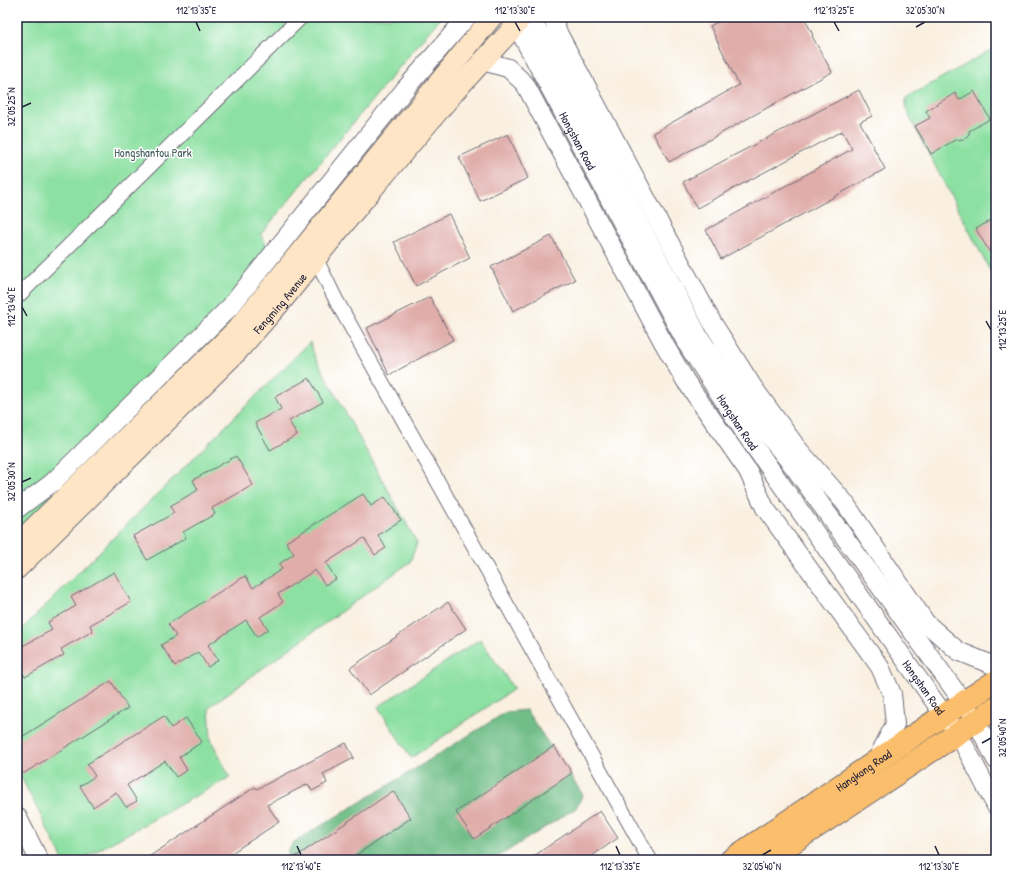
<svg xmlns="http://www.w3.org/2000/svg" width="1013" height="877" font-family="'Patrick Hand',sans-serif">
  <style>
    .green { fill: #8ce0a2; stroke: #57816e }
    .forest { fill: #71be88; stroke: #4a7062 }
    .building { fill: #e0adaa }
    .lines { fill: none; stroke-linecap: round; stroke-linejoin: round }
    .minor-casing { stroke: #6d6a75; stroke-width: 16 }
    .tertiary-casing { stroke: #6d6a75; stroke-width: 20 }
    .secondary-casing { stroke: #6d6a75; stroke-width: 22 }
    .primary-casing { stroke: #6d6a75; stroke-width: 24 }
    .minor { stroke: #fff; stroke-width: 14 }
    .tertiary { stroke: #fff; stroke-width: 18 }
    .secondary { stroke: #fde5c5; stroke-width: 20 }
    .primary { stroke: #fabe6d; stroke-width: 22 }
    .ticks { fill: none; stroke: #22223b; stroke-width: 1.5 }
    .labels { text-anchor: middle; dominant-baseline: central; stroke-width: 3; stroke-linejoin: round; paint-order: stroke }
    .street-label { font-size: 12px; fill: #22223b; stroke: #fff }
    .park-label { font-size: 12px; fill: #425b5a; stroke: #fff }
    .neatline { fill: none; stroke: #22223b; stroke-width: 1.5 }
    .ticks-label { font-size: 10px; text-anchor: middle; fill: #22223b }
  </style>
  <rect width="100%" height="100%" fill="#fff"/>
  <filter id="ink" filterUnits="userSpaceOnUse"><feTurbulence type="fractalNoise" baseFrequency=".025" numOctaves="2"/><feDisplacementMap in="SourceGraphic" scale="8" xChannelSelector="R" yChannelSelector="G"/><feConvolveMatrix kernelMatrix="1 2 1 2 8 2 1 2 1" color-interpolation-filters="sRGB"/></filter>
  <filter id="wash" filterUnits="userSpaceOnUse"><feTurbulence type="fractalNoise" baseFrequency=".012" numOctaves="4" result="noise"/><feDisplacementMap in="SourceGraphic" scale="16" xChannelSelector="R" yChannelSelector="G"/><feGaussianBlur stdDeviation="0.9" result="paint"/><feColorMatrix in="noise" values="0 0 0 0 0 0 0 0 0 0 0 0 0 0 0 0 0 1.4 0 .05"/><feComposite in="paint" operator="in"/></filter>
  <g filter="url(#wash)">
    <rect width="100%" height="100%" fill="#f9f0e1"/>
    <g class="green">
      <path d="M17 17H441L261 234 281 274 17 573Z"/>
      <path d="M996 47V282L911 120 906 108V98Z"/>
      <path d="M310 342 315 357 417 543 410 562 209 707 211 740 230 777 80 860H63L17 769V634Z"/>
      <path d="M480 639 514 689 411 758 378 707Z"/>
    </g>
    <path class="forest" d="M526 710 583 795 576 808 493 860H291L287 852 294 842 402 777 506 712Z"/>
    <g id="blocks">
      <g class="building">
        <path d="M727 17H804L813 35 812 36 832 72 669 162 653 133 739 85 710 26Z"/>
        <path d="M859 90 872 116 860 122 885 169 721 259 706 230 852 149 842 131 697 208 683 182Z"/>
        <path d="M974 91 990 119 969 131V134L964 139 955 140 931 154 915 126 930 118 926 111 955 93 959 100Z"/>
        <path d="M508 134 528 178 480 201 459 157Z"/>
        <path d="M449 214 470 258 416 286 394 242Z"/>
        <path d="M996 217V263L976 229Z"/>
        <path d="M551 236 575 280 513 311 491 267Z"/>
        <path d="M430 297 453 340 389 375 367 328Z"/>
        <path d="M309 378 323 402 289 421 297 435 270 450 255 423 281 409 275 397Z"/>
        <path d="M236 456 253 485 212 508 215 514 183 532 186 538 147 560 133 536 174 513 170 506 198 490 193 480Z"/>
        <path d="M363 494 371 506 385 497 401 520 378 535 386 548 375 555 364 538 326 563 336 579 325 585 315 570 278 594 283 602 260 617 268 629 257 637 246 620 208 645 218 660 208 667 198 652 175 666 161 645 176 636 168 624 245 576 253 588 282 569 279 564 294 554 286 542Z"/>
        <path d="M114 572 131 602 90 625 93 631 61 649 64 655 25 677 17 663V649L52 630 48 622 76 606 71 597Z"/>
        <path d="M448 602 466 629 369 695 350 668Z"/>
        <path d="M111 681 128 708 23 774 17 764V740Z"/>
        <path d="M164 716 171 728 186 718 202 742 179 757 187 770 176 777 165 761 127 785 137 801 126 807 116 792 93 807 80 786 95 776 87 764Z"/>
        <path d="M346 743 354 758 323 774 327 783 312 791 308 784 267 805 279 822 221 860H144L255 787 257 789Z"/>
        <path d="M554 746 572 773 474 839 456 812Z"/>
        <path d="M393 791 411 818 349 860H291Z"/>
        <path d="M600 811 618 838 586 860H528Z"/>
      </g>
    </g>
  </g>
  <g filter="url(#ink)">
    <use href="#blocks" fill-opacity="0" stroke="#6d6a75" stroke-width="1"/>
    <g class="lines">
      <defs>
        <g id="minor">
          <path d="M316 259 336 300 650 860"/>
          <path d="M17 297 301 17"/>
        </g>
        <g id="tertiary">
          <path id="s1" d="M512 17 687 344 747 436 944 715 958 733 996 806"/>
          <path d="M531 17 698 335 759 424 794 467 963 702 976 721 996 760"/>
          <path d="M554 17 556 29 712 322 753 387 798 449 845 503 926 623 958 651 990 664 996 663"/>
          <path d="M483 61 508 68 525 84 663 342 685 380 748 471 765 508 880 667 892 694 895 724 876 761"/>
          <path d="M17 509 52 483 230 307 406 88 467 17"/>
          <path d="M17 816 39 860"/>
        </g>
        <g id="secondary">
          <path d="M17 544 236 330 492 17"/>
          <path id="s2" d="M17 569 237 352 282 301 365 198 458 88 516 25 522 17"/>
        </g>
        <g id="primary">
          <path id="s3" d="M731 860 944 715 996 681"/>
          <path d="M766 860 996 708"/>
        </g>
      </defs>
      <use href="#minor" class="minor-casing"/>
      <use href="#tertiary" class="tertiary-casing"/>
      <use href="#secondary" class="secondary-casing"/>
      <use href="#primary" class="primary-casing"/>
      <use href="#minor" class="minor"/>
      <use href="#tertiary" class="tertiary"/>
      <use href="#secondary" class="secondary"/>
      <use href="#primary" class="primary"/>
    </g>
  </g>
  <path class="ticks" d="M196 22 200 31M515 22 520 31M834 22 839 31M916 27 925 22M22 107 31 103M22 307 27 316M986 321 991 330M22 482 31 478M982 743 991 738M297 846 301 855M616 846 620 855M935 846 939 855M762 855 771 850"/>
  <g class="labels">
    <g class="street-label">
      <text stroke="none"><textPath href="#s1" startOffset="140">Hongshan Road</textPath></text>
      <text stroke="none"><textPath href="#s2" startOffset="374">Fengming Avenue</textPath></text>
      <text stroke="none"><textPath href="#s1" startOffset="464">Hongshan Road</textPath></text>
      <text stroke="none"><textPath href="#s1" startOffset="788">Hongshan Road</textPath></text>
      <text stroke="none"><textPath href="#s3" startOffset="160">Hangkong Road</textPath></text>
    </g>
    <g class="park-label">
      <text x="153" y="152">Hongshantou Park</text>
    </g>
  </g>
  <rect width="1013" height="877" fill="none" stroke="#fff" stroke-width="44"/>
  <rect x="22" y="22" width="969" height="833" class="neatline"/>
  <g class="ticks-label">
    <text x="196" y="14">112°13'35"E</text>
    <text x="515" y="14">112°13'30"E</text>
    <text x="834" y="14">112°13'25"E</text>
    <text x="925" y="14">32°05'30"N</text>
    <text transform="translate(11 107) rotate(-90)" y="4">32°05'25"N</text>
    <text transform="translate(11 307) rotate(-90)" y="4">112°13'40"E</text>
    <text transform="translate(1002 330) rotate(-90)" y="4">112°13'25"E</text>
    <text transform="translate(11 482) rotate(-90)" y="4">32°05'30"N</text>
    <text transform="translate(1002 738) rotate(-90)" y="4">32°05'40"N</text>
    <text x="301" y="870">112°13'40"E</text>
    <text x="620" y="870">112°13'35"E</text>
    <text x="762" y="870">32°05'40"N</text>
    <text x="939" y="870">112°13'30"E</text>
  </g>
</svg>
